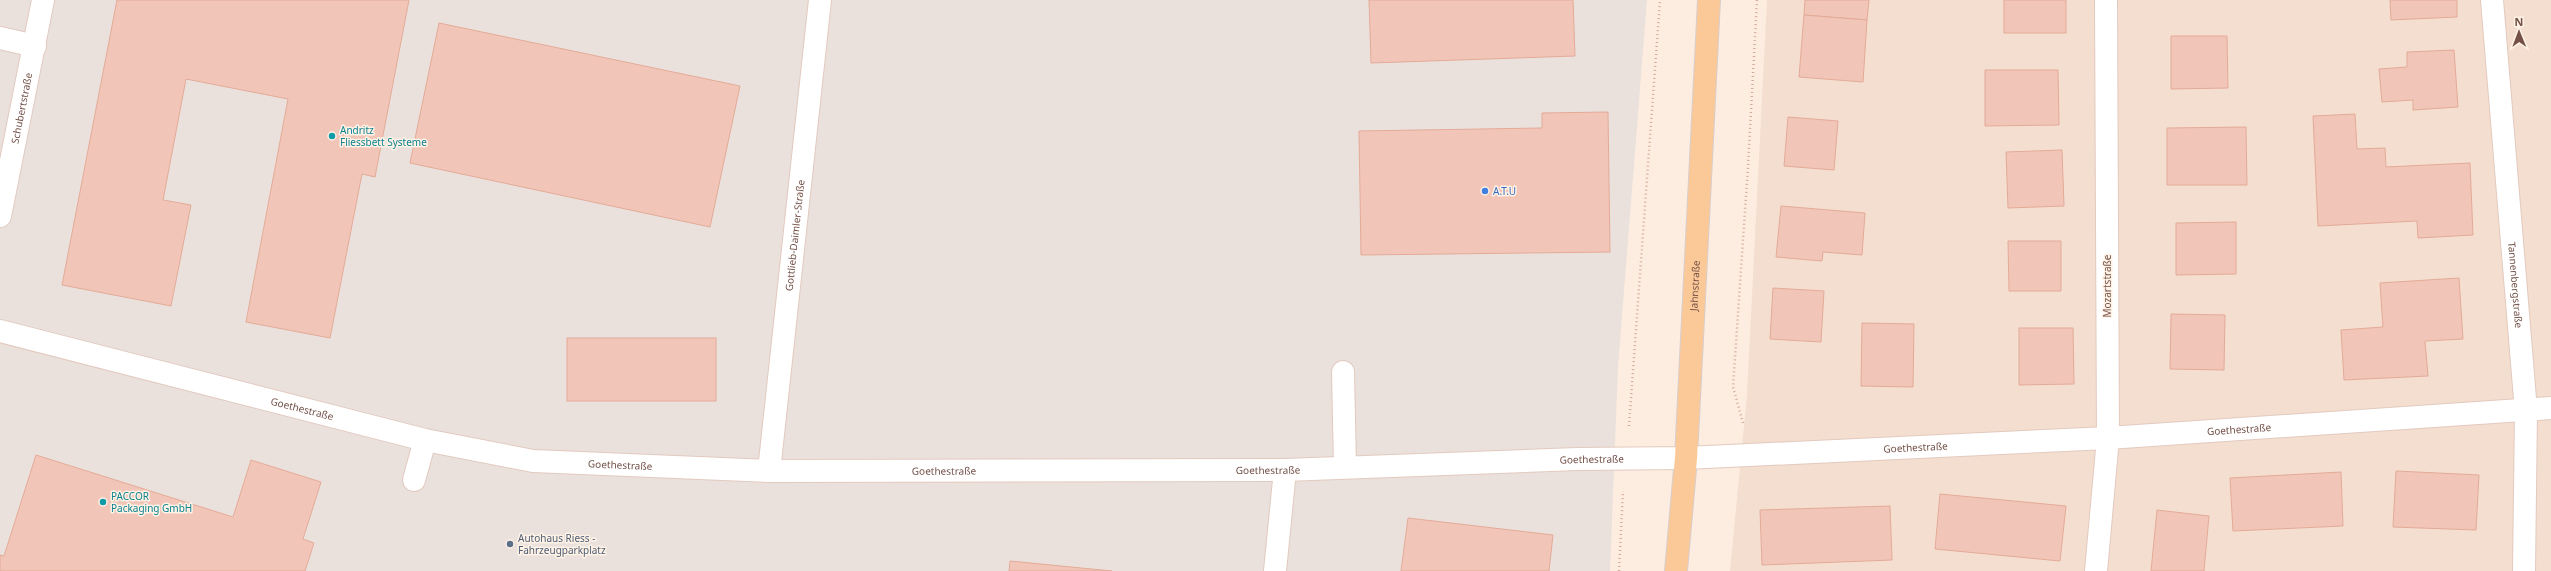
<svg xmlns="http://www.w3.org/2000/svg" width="2551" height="571" font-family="'Noto Sans',sans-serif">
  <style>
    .residential { fill: #f4decf }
    .industrial { fill: #eae1dc }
    .building { fill: #f1c6b8; stroke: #e4aa98 }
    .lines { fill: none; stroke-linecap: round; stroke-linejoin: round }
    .minor-casing { stroke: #e2cabf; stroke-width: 24 }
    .major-casing { stroke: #d8cecc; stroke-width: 24 }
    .path { stroke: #d6aa9b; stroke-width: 2.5; stroke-dasharray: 1 3; stroke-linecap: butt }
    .minor { stroke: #fff; stroke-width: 22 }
    .major { stroke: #fbc898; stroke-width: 22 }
    .culture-dot { fill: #0f9aa8; stroke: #fff2e6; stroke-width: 1.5 }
    .shop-dot { fill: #3f7fe0; stroke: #fff2e6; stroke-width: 1.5 }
    .service-dot { fill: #5c6f8a; stroke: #fff2e6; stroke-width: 1.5 }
    .labels { text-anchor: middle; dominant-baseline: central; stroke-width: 3; stroke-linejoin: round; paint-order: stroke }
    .street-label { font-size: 10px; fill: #735148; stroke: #fff2e6 }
    .culture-label { font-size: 10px; fill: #0d838f; stroke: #fff2e6; text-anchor: start }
    .shop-label { font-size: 10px; fill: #366cbe; stroke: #fff2e6; text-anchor: start }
    .service-label { font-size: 10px; fill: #4e5e75; stroke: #fff2e6; text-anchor: start }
  </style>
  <rect width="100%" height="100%" fill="#fcede0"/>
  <path class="residential" d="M1767 0H2551V571H1730L1747 395Z"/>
  <path class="industrial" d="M0 0H1647L1618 367 1610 571H0Z"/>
  <g class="building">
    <path d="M117 0H409L375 177 362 174 330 338 246 322 288 99 186 79 163 200 191 205 171 306 62 285Z"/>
    <path d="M1369 0H1573L1575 56 1371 63Z"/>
    <path d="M1805 0H1869L1867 20 1804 15Z"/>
    <rect x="2004" y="0" width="62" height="33"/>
    <path d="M2390 0H2457V17L2391 20Z"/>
    <path d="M1804 15 1867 20 1863 82 1799 77Z"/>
    <path d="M439 23 740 86 710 227 410 163Z"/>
    <path d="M2171 36H2227L2228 88 2171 89Z"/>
    <path d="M2454 50 2458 107 2413 110V100L2382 102 2379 69 2407 67V52Z"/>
    <path d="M1985 70H2058L2059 125 1985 126Z"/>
    <path d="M1608 112 1610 252 1361 255 1359 131 1542 128V113Z"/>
    <path d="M2355 114 2357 149 2385 148 2386 167 2470 163 2473 235 2418 238 2417 221 2318 226 2313 116Z"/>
    <path d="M1788 117 1838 121 1834 170 1784 166Z"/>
    <path d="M2246 127 2247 185H2167V128Z"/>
    <path d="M2062 150 2064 206 2008 208 2006 152Z"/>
    <path d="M1781 206 1865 213 1862 255 1823 252 1822 261 1776 257Z"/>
    <path d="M2236 222V274L2176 275V223Z"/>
    <path d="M2008 241H2061V291H2009Z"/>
    <path d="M2459 278 2463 339 2425 341 2428 376 2344 380 2341 330 2383 327 2380 283Z"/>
    <path d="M1773 288 1824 291 1821 342 1770 339Z"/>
    <path d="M2171 314 2225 315 2224 370 2170 369Z"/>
    <path d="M1862 323 1914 324 1913 387 1861 386Z"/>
    <path d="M2019 328H2073L2074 384 2019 385Z"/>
    <rect x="567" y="338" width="149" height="63"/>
    <path d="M36 455 233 517 251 460 321 482 303 539 314 543 305 571H0V555L4 556Z"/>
    <path d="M2396 471 2479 475 2476 530 2393 527Z"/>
    <path d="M2341 472 2343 526 2233 531 2230 478Z"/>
    <path d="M1940 494 2066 506 2060 561 1935 549Z"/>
    <path d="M1890 506 1892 560 1762 565 1760 510Z"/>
    <path d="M2157 510 2209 516 2204 571H2151Z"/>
    <path d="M1408 518 1553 535 1549 571H1401Z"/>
    <path d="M1010 561 1112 571H1009Z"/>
  </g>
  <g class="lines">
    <defs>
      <g id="minor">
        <path id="s1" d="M2492 0 2526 411 2524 571"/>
        <path d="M0 38 35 46"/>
        <path id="s2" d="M0 216 43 0"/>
        <path id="s3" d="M0 331 425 440 533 461 769 471 1285 470 1577 459 1686 458 2108 438 2551 408"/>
        <path d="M1343 372 1345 467"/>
        <path id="s4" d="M769 471 820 0"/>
        <path d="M414 480 425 440"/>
        <path d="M1275 571 1285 470"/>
        <path d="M2096 571 2108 438 2106 0"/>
      </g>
      <g id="major">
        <path id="s5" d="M1676 571 1686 458 1709 0"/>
      </g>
    </defs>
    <use href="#minor" class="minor-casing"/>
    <use href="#major" class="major-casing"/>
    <g class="path">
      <path d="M1743 423 1733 387 1748 167 1757 0"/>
      <path d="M1629 426 1660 0"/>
      <path d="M1619 571 1623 491"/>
    </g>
    <use href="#minor" class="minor"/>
    <use href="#major" class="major"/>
  </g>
  <g class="culture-dot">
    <circle cx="332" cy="136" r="4"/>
    <circle cx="103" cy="502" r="4"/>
  </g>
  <circle class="shop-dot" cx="1485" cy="191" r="4"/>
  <circle class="service-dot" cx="510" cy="544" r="4"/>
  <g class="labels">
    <g class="street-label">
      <text stroke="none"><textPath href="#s2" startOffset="110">Schubertstraße</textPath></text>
      <text stroke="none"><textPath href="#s4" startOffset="237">Gottlieb-Daimler-Straße</textPath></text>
      <text stroke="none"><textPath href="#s1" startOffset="286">Tannenbergstraße</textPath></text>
      <text stroke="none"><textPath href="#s5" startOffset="286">Jahnstraße</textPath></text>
      <text transform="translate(2107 286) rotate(-90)">Mozartstraße</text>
      <text stroke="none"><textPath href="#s3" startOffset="312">Goethestraße</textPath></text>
      <text stroke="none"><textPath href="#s3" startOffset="2256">Goethestraße</textPath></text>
      <text stroke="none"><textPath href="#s3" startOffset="1932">Goethestraße</textPath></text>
      <text stroke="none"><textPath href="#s3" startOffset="1608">Goethestraße</textPath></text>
      <text stroke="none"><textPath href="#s3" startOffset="636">Goethestraße</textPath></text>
      <text stroke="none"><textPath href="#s3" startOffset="1284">Goethestraße</textPath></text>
      <text stroke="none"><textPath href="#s3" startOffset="960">Goethestraße</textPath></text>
    </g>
    <g class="culture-label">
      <text x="340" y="130">Andritz<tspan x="340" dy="12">Fliessbett Systeme</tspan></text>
      <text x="111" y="496">PACCOR<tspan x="111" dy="12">Packaging GmbH</tspan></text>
    </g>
    <g class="shop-label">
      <text x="1493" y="191">A.T.U</text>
    </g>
    <g class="service-label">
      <text x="518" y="538">Autohaus Riess -<tspan x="518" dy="12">Fahrzeugparkplatz</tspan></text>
    </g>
  </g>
  <g transform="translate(2519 32) rotate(359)" stroke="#fff2e6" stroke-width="3" paint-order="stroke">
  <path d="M0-3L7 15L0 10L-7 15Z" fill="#735148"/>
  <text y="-6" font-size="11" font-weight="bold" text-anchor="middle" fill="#735148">N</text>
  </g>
</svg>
